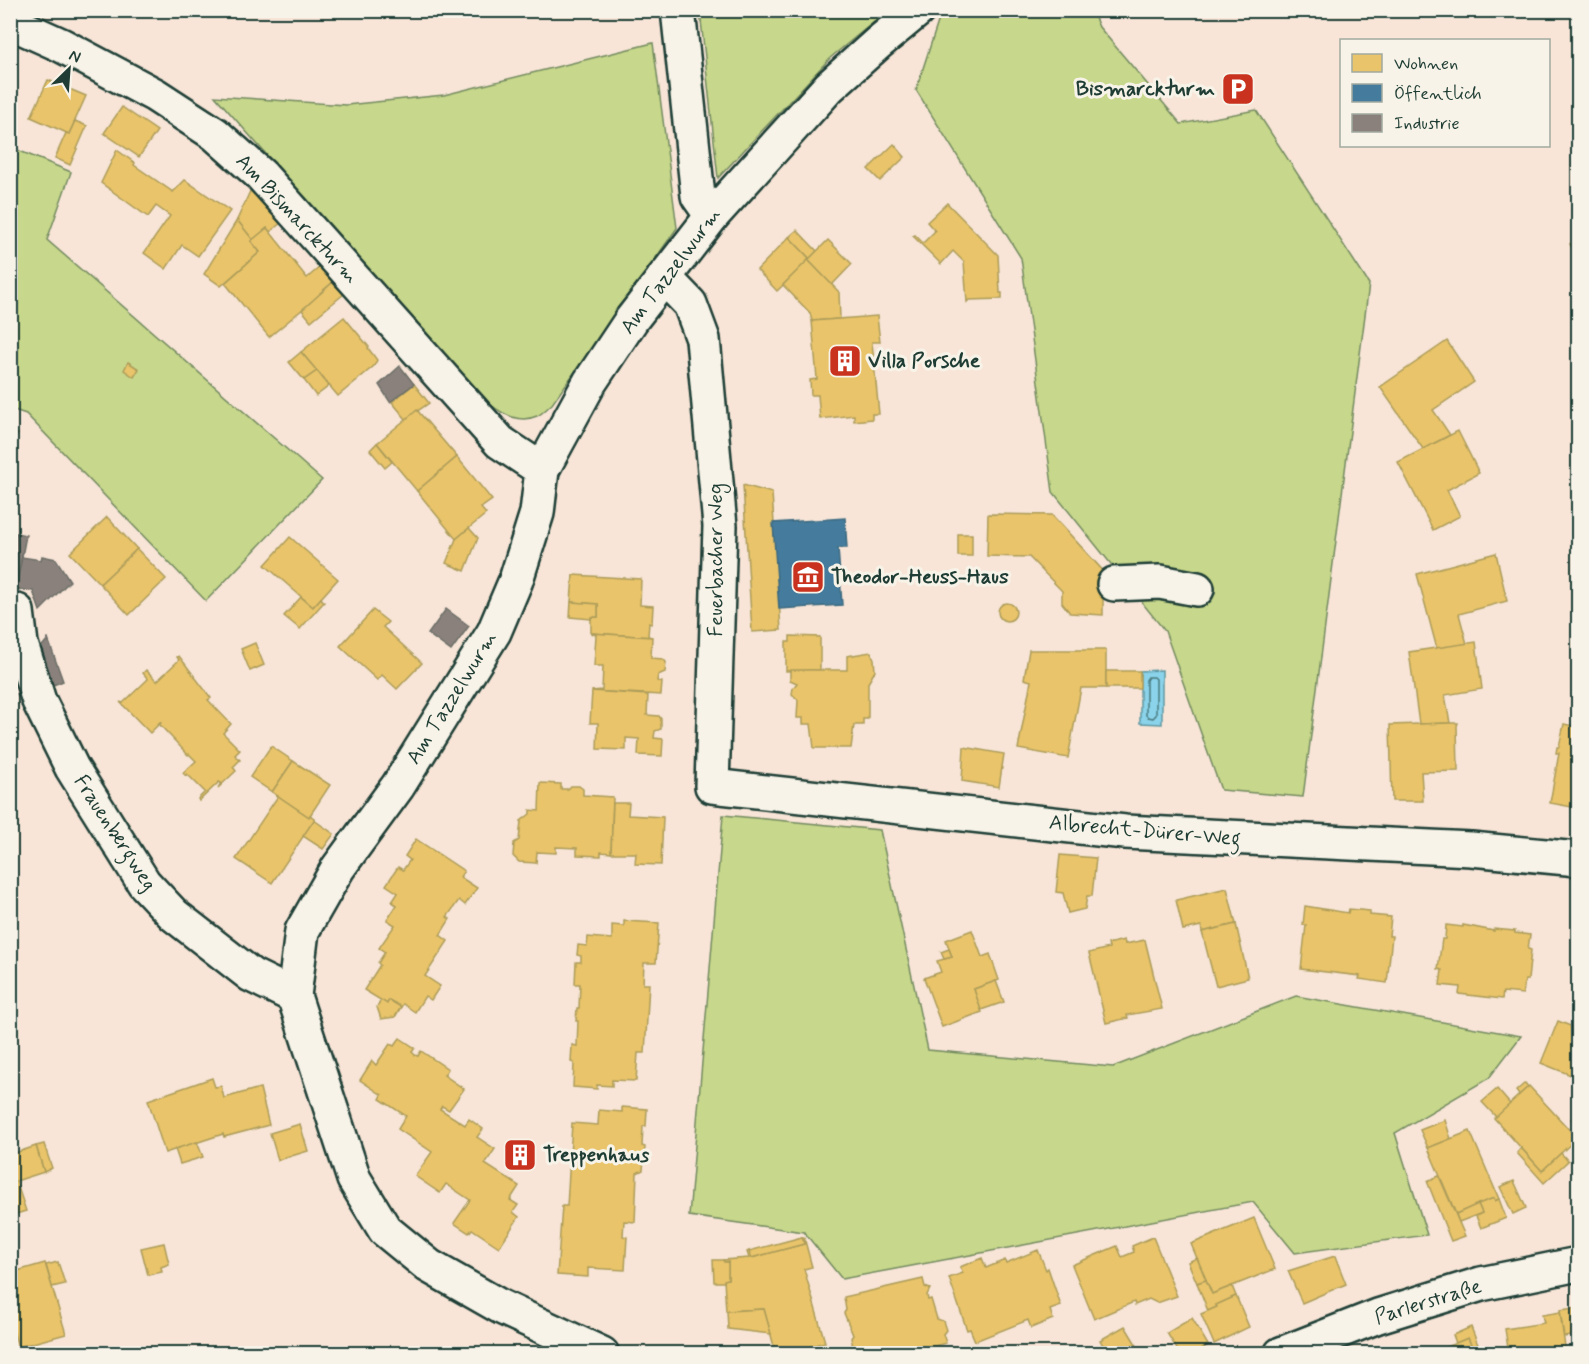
<svg xmlns="http://www.w3.org/2000/svg" width="1589" height="1364" font-family="Mynerve,sans-serif">
  <style>
    .green { fill: #c7d78b; stroke: #738a60; stroke-width: 1.5 }
    .water { fill: #8ad3ea; stroke: #5f97a1; stroke-width: 1.5 }
    .homes { fill: #e9c46a; stroke: #ac9c5a; stroke-width: 1.5 }
    .public { fill: #457b9d; stroke: #3a687e; stroke-width: 1.5 }
    .industry { fill: #8a817c; stroke: #6a6d66; stroke-width: 1.5 }
    .lines { fill: none; stroke-linecap: round; stroke-linejoin: round }
    .shore { stroke: #4a797d; stroke-width: 1.5 }
    .minor-casing { stroke: #1f3d34; stroke-width: 38 }
    .minor { stroke: #f7f3e8; stroke-width: 33 }
    .labels { text-anchor: middle; dominant-baseline: central; stroke-width: 6; stroke-linejoin: round; paint-order: stroke }
    .poi-label { font-size: 21px; font-weight: bold; fill: #1f3d34; stroke: #f7f3e8; text-anchor: start }
    .street-label { font-size: 21px; fill: #1f3d34; stroke: #f7f3e8 }
  </style>
  <rect width="100%" height="100%" fill="#f8e5d7"/>
  <filter id="ink" filterUnits="userSpaceOnUse"><feTurbulence type="fractalNoise" baseFrequency=".0167" numOctaves="2"/><feDisplacementMap in="SourceGraphic" scale="12" xChannelSelector="R" yChannelSelector="G"/><feConvolveMatrix kernelMatrix="1 2 1 2 8 2 1 2 1" color-interpolation-filters="sRGB"/></filter>
  <g filter="url(#ink)">
    <g class="green">
      <path d="M700 11V10L887 11 830 58 718 178Z"/>
      <path d="M949 11H1092L1099 27 1181 124 1256 110 1369 284 1303 797 1221 790 1165 631 1053 492 1021 258 916 90 940 16Z"/>
      <path d="M653 43 677 228 552 404C547 408 542 414 537 416 510 428 485 400 468 384L215 96 346 105 444 95Z"/>
      <path d="M10 147 71 172 47 240 322 480 206 601 26 414 11 409Z"/>
      <path d="M723 815 880 830 928 1050 1113 1067 1296 996 1521 1036 1489 1078 1395 1133 1427 1235 1295 1253 1253 1202 842 1279 804 1232 689 1216Z"/>
    </g>
    <path class="water" d="M1162 670V724L1140 723V671Z"/>
    <g class="homes">
      <path d="M48 80 86 96 69 134 31 117Z"/>
      <path d="M122 107 157 131 139 157 104 133Z"/>
      <path d="M75 121 87 126 70 165 55 158 66 133 69 134Z"/>
      <path d="M894 144 905 157 880 181 868 169Z"/>
      <path d="M117 150 135 163 134 165 173 192 185 180 230 211 198 256 182 245 166 269 144 253 170 216 156 206 148 217 101 183Z"/>
      <path d="M251 189 282 222 270 232 267 228 253 240 237 220Z"/>
      <path d="M947 203 998 255 1000 293H1002V299L969 300 967 302 964 262 953 251 941 264 913 236 915 235 923 243 935 231 927 222Z"/>
      <path d="M237 220 253 240 251 241 260 252 221 286 204 274Z"/>
      <path d="M267 228 307 278 321 266 333 282 320 293 321 294 269 337 225 283 260 252 251 241Z"/>
      <path d="M797 230 817 251 810 259 789 237Z"/>
      <path d="M789 237 810 259 777 291 757 270Z"/>
      <path d="M1578 239V258L1570 244Z"/>
      <path d="M828 240 852 264 832 285 808 260Z"/>
      <path d="M808 260 839 292 840 319 812 321 810 313 783 285Z"/>
      <path d="M333 282 344 294 311 321 302 310Z"/>
      <path d="M877 316 880 342H872L879 414H872V419L854 421V415L820 419 818 395H811L810 380 817 379 812 321Z"/>
      <path d="M344 317 369 347 368 348 377 360 374 366 338 396 301 352Z"/>
      <path d="M1447 341 1474 382 1433 410 1450 435 1423 449 1380 387Z"/>
      <path d="M301 352 317 371 304 380 289 362Z"/>
      <path d="M128 362 139 369 134 377 124 370Z"/>
      <path d="M317 371 329 386 316 396 304 380Z"/>
      <path d="M414 384 429 403 406 419 392 402Z"/>
      <path d="M417 410 457 457 417 491 377 443Z"/>
      <path d="M10 430 18 434 10 447Z"/>
      <path d="M1458 431 1479 473 1447 490 1460 516 1433 530 1398 462Z"/>
      <path d="M377 443 392 462 385 468 370 450Z"/>
      <path d="M457 457 492 500 481 508 486 514 456 539 417 491Z"/>
      <path d="M743 485 772 493 781 630 752 632Z"/>
      <path d="M988 514 1052 515 1107 575 1103 583V615L1070 613 1062 603V591L1029 557 987 556Z"/>
      <path d="M107 517 137 549 100 584 70 553Z"/>
      <path d="M469 528 478 538 465 571 446 563 456 539Z"/>
      <rect x="958" y="534" width="14" height="22"/>
      <path d="M290 537 338 579 313 607 265 565Z"/>
      <path d="M137 549 166 579 129 615 100 584Z"/>
      <path d="M1496 553 1507 601 1459 614 1467 644 1437 649 1417 574Z"/>
      <path d="M573 575 641 579 640 605 653 606 652 624 649 623 648 636 652 637 591 633V617H598V604L571 602Z"/>
      <path d="M301 597 313 607 321 598 324 602 300 629 284 616Z"/>
      <path d="M571 602 598 604V617H591V619L570 617Z"/>
      <circle cx="1007" cy="612" r="9"/>
      <path d="M373 610 388 622 383 627 422 663 397 689 382 675 377 680 340 646Z"/>
      <path d="M591 633 652 637 651 658 663 659 666 662 665 672 658 675 657 681 662 682 661 695 592 691 602 690 603 666H594L596 635Z"/>
      <path d="M790 636 820 637V670L786 671V642H790Z"/>
      <path d="M1476 642 1482 689 1445 695 1450 723 1419 724 1409 652Z"/>
      <path d="M255 643 264 665 250 671 241 649Z"/>
      <path d="M1029 650H1106V688H1081L1068 758 1018 749 1031 681 1024 679Z"/>
      <path d="M871 652 874 659 875 671 868 683V719H863V725H854L851 748H814L811 724H803V718H797L798 700 792 694 793 688 797 683 790 680V670H847V656Z"/>
      <path d="M179 656 211 698 208 700 231 724 223 733 240 750 235 755 240 760 233 767 236 771 218 788 221 783 219 782 199 801 198 799 205 792 187 774 186 776 183 773 196 761 189 754 188 755 160 725 161 722 150 733 120 702 123 703 148 679 143 673 146 670 157 681 179 660 177 657Z"/>
      <rect x="1106" y="671" width="34" height="17"/>
      <path d="M592 691 648 695 647 715 659 716 661 719V729L655 731 654 738 663 739 662 756 638 755 639 739 626 738V750L597 749 598 723H590Z"/>
      <path d="M1450 723H1458L1457 726 1458 771 1421 772 1423 801H1392L1390 725Z"/>
      <path d="M1564 724 1578 727V808L1550 803 1559 753H1556L1557 747H1559Z"/>
      <path d="M271 746 293 761 272 792 250 777Z"/>
      <path d="M964 747 1004 754 999 787 962 781Z"/>
      <path d="M293 761 330 785 309 817 272 792Z"/>
      <path d="M540 783 561 784V789H568L571 786H579L583 789V795L613 797 611 853 601 852V856L577 855V848L556 847V853L537 852 536 863 519 862 513 856 514 843 519 840 521 821 530 814V810L539 811Z"/>
      <path d="M278 796 309 817 310 815 315 819 272 883 236 859Z"/>
      <path d="M613 803H629L628 815 663 817 661 865 635 864 636 853H611Z"/>
      <path d="M314 820 334 834 323 849 303 836Z"/>
      <path d="M416 839 464 871 460 877 477 888 465 905 459 900 447 917 450 919 440 935 448 941 425 976 440 986 431 1000 425 996 415 1012 403 1004 401 1007 389 1000 387 1004 364 990 380 965 378 963 385 952 379 948 395 925 387 920 397 905 392 902 398 893 386 885 398 867 403 870 410 860 405 856Z"/>
      <path d="M1060 855 1096 858 1092 896H1087L1085 909 1068 913 1063 893 1056 892Z"/>
      <path d="M1227 888 1236 924 1202 932 1201 926 1183 930 1176 900Z"/>
      <path d="M1305 906 1348 913 1349 909 1370 911V915L1391 917 1389 936H1392L1387 983 1359 979 1360 976 1301 969 1306 925H1303Z"/>
      <path d="M624 921 659 923 656 963H644L643 984H649L645 1053H638L636 1081 612 1080V1086L597 1085V1089L573 1087 574 1063 571 1062 572 1045 577 1046 578 1021H576L577 1008H579L580 984H575L576 962H581V956L577 955 578 945 587 946 588 937 612 939V925L624 926Z"/>
      <path d="M1236 924 1248 978 1216 986 1202 932Z"/>
      <path d="M1446 925 1463 927V925L1494 931V929L1515 931V933L1530 935 1528 949 1531 950 1528 980H1525L1523 994 1503 992 1502 999 1459 994 1460 987 1440 985 1442 970 1438 969 1442 939H1445Z"/>
      <path d="M972 930 982 957 990 954 999 980 974 989 982 1012 942 1027 924 978 941 972 937 961 952 957 946 940Z"/>
      <path d="M1124 940 1125 944 1145 940 1162 1009 1127 1015 1128 1018 1106 1023 1089 953 1109 948 1108 944Z"/>
      <path d="M949 949 952 957 944 959 941 952Z"/>
      <path d="M996 981 1004 1002 981 1010 974 989Z"/>
      <path d="M381 1000 387 1004 389 1000 401 1007 395 1017 381 1019 377 1007Z"/>
      <path d="M1558 1021 1578 1029V1078L1541 1063Z"/>
      <path d="M400 1038 415 1048 412 1052 415 1055 418 1056 421 1051 448 1069 444 1075 464 1089 449 1110 442 1106 440 1109 465 1125 469 1119 483 1129 477 1137 495 1149 485 1164 519 1186 510 1200 518 1205 513 1212 519 1217 499 1247 472 1229 469 1233 454 1223 470 1200 446 1184 440 1193 415 1176 432 1152 398 1129 406 1116 380 1099 382 1095 360 1080 372 1061 376 1065 390 1044 394 1046Z"/>
      <path d="M212 1078 215 1087 221 1086 224 1098 260 1088 269 1125 224 1137 223 1134 165 1153 148 1100Z"/>
      <path d="M1525 1083 1528 1087 1519 1095 1516 1091Z"/>
      <path d="M1529 1086 1577 1138 1542 1171 1494 1118Z"/>
      <path d="M1497 1089 1510 1104 1496 1117 1482 1102Z"/>
      <path d="M622 1107 647 1109 646 1126H643L642 1146 645 1147 643 1170 637 1173 635 1222 624 1221 623 1236 627 1237 625 1270 588 1268V1277L557 1275 562 1206H567L572 1123 598 1125 599 1110 622 1112Z"/>
      <path d="M1578 1112V1128L1571 1119Z"/>
      <path d="M1445 1120 1451 1139 1428 1148 1420 1130Z"/>
      <path d="M300 1124 308 1151 278 1160 270 1133Z"/>
      <path d="M1470 1131 1499 1199 1495 1201 1494 1198 1456 1214 1428 1148Z"/>
      <path d="M197 1142 203 1157 180 1164 175 1149Z"/>
      <path d="M44 1144 52 1168 44 1172 36 1146Z"/>
      <path d="M516 1144 532 1154 524 1167 508 1156Z"/>
      <path d="M10 1145H12L15 1153 36 1146 44 1172 16 1181 26 1211 10 1216Z"/>
      <path d="M1521 1148 1542 1171 1561 1153 1568 1161 1544 1183 1517 1153Z"/>
      <path d="M1439 1176 1465 1236 1451 1241 1427 1181Z"/>
      <path d="M1514 1181 1526 1208 1513 1214 1500 1187Z"/>
      <path d="M1494 1198 1495 1201 1499 1199 1506 1218 1481 1228 1476 1216 1482 1213 1478 1204Z"/>
      <path d="M1478 1204 1482 1213 1459 1222 1456 1214Z"/>
      <path d="M1254 1218 1275 1269 1212 1294 1191 1244Z"/>
      <path d="M802 1237H804L812 1267 804 1269 825 1342 784 1354H776L764 1309 726 1311 724 1280 728 1279V1262H724L723 1260 749 1258 747 1252 749 1251 751 1258 804 1244Z"/>
      <path d="M802 1237 804 1244 751 1258 749 1251Z"/>
      <path d="M1153 1237 1177 1296 1157 1303 1149 1299 1135 1305 1134 1302 1094 1319 1072 1265 1117 1246 1122 1257 1134 1252 1132 1246Z"/>
      <path d="M164 1243 169 1264 161 1267 162 1272 148 1275 141 1248Z"/>
      <path d="M1038 1250 1046 1270 1048 1268 1061 1306 1050 1310 1053 1319 1031 1328 1028 1320 975 1341 970 1329 967 1330 949 1278 963 1273 960 1267 982 1258 986 1268 1005 1260 1006 1263Z"/>
      <path d="M1335 1256 1346 1284 1302 1303 1288 1271Z"/>
      <path d="M1197 1258 1206 1280 1197 1283 1188 1262Z"/>
      <path d="M713 1260H723L724 1262H728V1279L724 1280V1282H714Z"/>
      <path d="M58 1262 65 1284 52 1287 46 1265Z"/>
      <path d="M45 1263 66 1334 18 1347 10 1320V1273Z"/>
      <path d="M923 1279 925 1287 930 1289 927 1295 928 1300 931 1299 937 1319 943 1321 946 1330 943 1334 946 1343 930 1347 929 1351 920 1354H917V1351L907 1354H858L857 1348 853 1347 851 1338 853 1335 844 1313 846 1310 844 1297Z"/>
      <path d="M1206 1280 1212 1294 1232 1286 1236 1296 1216 1305 1217 1307 1208 1311 1197 1283Z"/>
      <path d="M1236 1296 1249 1327 1214 1344 1201 1314 1217 1307 1216 1305Z"/>
      <path d="M1576 1308 1578 1335 1564 1337 1560 1310Z"/>
      <path d="M764 1309 771 1334 728 1329 727 1311Z"/>
      <path d="M1560 1312 1566 1354H1509L1505 1329 1544 1323 1542 1315Z"/>
      <path d="M1192 1318 1208 1345 1194 1354H1180L1167 1333Z"/>
      <path d="M1125 1326 1142 1354H1108L1100 1340Z"/>
      <path d="M1471 1327 1480 1350 1474 1352 1468 1338 1456 1343 1453 1335Z"/>
      <path d="M1468 1338 1475 1354H1429L1456 1343Z"/>
    </g>
    <path class="public" d="M845 518 847 548H838L842 605 779 609 773 523Z"/>
    <g class="industry">
      <path d="M400 366 414 384 390 402 379 385Z"/>
      <path d="M10 525H12L11 532 26 535 16 589 10 588Z"/>
      <path d="M42 556 56 559 70 581 40 611 33 591 16 589 22 557 41 560Z"/>
      <path d="M446 609 469 626 451 651 428 634Z"/>
      <path d="M48 639 63 681 46 688 34 656Z"/>
    </g>
    <g class="lines">
      <path class="shore" d="M1148 677H1154L1156 679V715L1153 718 1148 717 1146 715V680Z"/>
      <defs>
        <g id="minor">
          <path d="M678 10 698 196 712 216"/>
          <path d="M10 22 61 45 155 95 215 134 261 175 500 442 542 470"/>
          <path d="M664 277 690 304 703 339 720 526 712 786 1125 832 1471 849 1578 859"/>
          <path d="M1114 584 1160 582 1197 589"/>
          <path d="M17 611 21 644 39 701 72 768 144 883 174 915 251 975 294 996"/>
          <path d="M602 1354 501 1307 429 1266 385 1230 354 1179 294 996 302 931 338 868 398 786 494 632 516 580 537 513 542 470 590 382 632 319 712 216 829 87 878 43 918 10"/>
          <path d="M1281 1354 1378 1316 1481 1284 1578 1264"/>
        </g>
      </defs>
      <use href="#minor" class="minor-casing"/>
      <use href="#minor" class="minor"/>
    </g>
  </g>
  <defs>
    <symbol id="parking-square" viewBox="-11 -11 22 22"><rect x="-9" y="-9" width="18" height="18" rx="4" fill="#c8321e" stroke="#f7f3e8"/><path d="M-3.5-5.5H1a3.5 3.5 0 0 1 0 7H-1V5.5H-3.5ZM-1-3.4V-.6H.8a1.4 1.4 0 0 0 0-2.8Z" fill="#fff"/></symbol>
    <symbol id="building-square" viewBox="-11 -11 22 22"><rect x="-9" y="-9" width="18" height="18" rx="4" fill="#c8321e" stroke="#f7f3e8"/><path d="M-4-6H4V6H1V3H-1V6H-4ZM-2.5-4.3h1.7v1.8h-1.7ZM.8-4.3h1.7v1.8H.8ZM-2.5-1h1.7V.8h-1.7ZM.8-1h1.7V.8H.8Z" fill="#fff"/></symbol>
    <symbol id="museum-square" viewBox="-11 -11 22 22"><rect x="-9" y="-9" width="18" height="18" rx="4" fill="#c8321e" stroke="#f7f3e8"/><path d="M0-6L6-3V-2H-6V-3ZM-5-1h2V3h-2ZM-1-1h2V3h-2ZM3-1h2V3H3ZM-6 4H6V6H-6Z" fill="#fff"/></symbol>
  </defs>
  <g fill-rule="evenodd">
    <use href="#parking-square" x="1219" y="70" width="38" height="38"/>
    <use href="#building-square" x="826" y="342" width="38" height="38"/>
    <use href="#museum-square" x="789" y="558" width="38" height="38"/>
    <use href="#building-square" x="501" y="1136" width="38" height="38"/>
  </g>
  <g class="labels">
    <g class="poi-label">
      <text x="1215" y="89" text-anchor="end">Bismarckturm</text>
      <text x="868" y="361">Villa Porsche</text>
      <text x="831" y="577">Theodor-Heuss-Haus</text>
      <text x="543" y="1155">Treppenhaus</text>
    </g>
    <g class="street-label">
      <text transform="translate(297 219) rotate(47)">Am Bismarckturm</text>
      <text transform="translate(671 271) rotate(-53)">Am Tazzelwurm</text>
      <text transform="translate(716 560) rotate(-90)">Feuerbacher Weg</text>
      <text transform="translate(452 698) rotate(-58)">Am Tazzelwurm</text>
      <text transform="translate(1145 831) rotate(5)">Albrecht-Dürer-Weg</text>
      <text transform="translate(115 833) rotate(57)">Frauenbergweg</text>
      <text transform="translate(1428 1302) rotate(-17)">Parlerstraße</text>
    </g>
  </g>
  <rect width="1589" height="1364" fill="none" stroke="#f7f3e8" stroke-width="36"/>
  <rect x="18" y="18" width="1553" height="1328" fill="none" stroke="#1f3d34" stroke-width="2" filter="url(#ink)"/>
  <rect x="1340" y="39" width="210" height="108" fill="#f7f3e8" stroke="#a1aaa0" stroke-width="1.5"/>
  <rect x="1352" y="54" width="30" height="18" fill="#e9c46a" stroke="#a1aaa0" stroke-width="1.5"/>
  <text x="1394" y="69" font-size="18" fill="#1f3d34">Wohnen</text>
  <rect x="1352" y="84" width="30" height="18" fill="#457b9d" stroke="#a1aaa0" stroke-width="1.5"/>
  <text x="1394" y="99" font-size="18" fill="#1f3d34">Öffentlich</text>
  <rect x="1352" y="114" width="30" height="18" fill="#8a817c" stroke="#a1aaa0" stroke-width="1.5"/>
  <text x="1394" y="129" font-size="18" fill="#1f3d34">Industrie</text>
  <g transform="translate(69 69) rotate(25)" stroke="#f7f3e8" stroke-width="4.5" paint-order="stroke">
  <path d="M0-4.5L10 22L0 15L-10 22Z" fill="#1f3d34"/>
  <text y="-9" font-size="16" font-weight="bold" text-anchor="middle" fill="#1f3d34">N</text>
  </g>
</svg>
